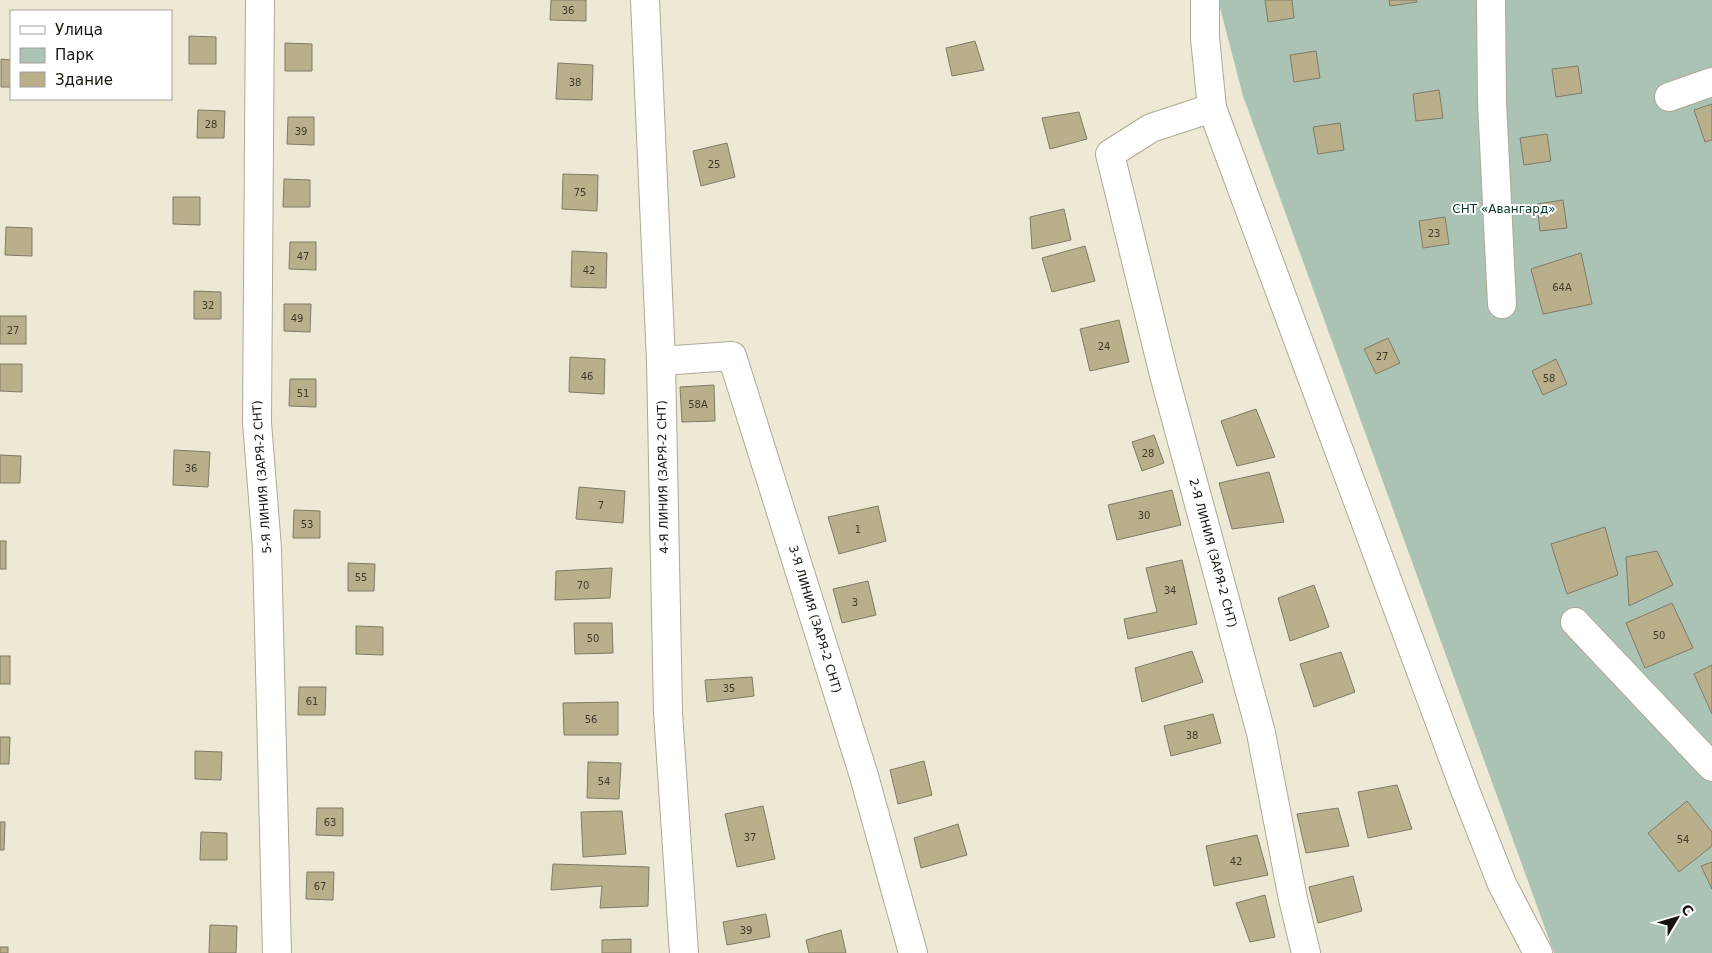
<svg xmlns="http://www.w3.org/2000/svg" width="1712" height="953" font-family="'DejaVu Sans',sans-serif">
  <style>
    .green { fill: #abc3b5 }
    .building { fill: #b9af8a; stroke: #807b69 }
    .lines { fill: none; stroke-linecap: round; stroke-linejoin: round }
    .street-casing { stroke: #aea996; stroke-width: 30 }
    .street { stroke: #fff; stroke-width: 28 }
    .labels { text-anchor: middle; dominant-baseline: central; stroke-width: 4; stroke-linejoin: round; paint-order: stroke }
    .number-label { font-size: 10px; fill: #3f3b2c }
    .park-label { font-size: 12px; fill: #033721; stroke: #fff }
    .street-label { font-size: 12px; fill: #16140d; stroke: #fff }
  </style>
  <rect width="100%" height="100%" fill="#eee9d5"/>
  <path class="green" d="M1218 0H1712V953H1554L1243 96Z"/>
  <g class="building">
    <path d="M551 0H586V21L550 20Z"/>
    <path d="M1265 0H1292L1294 18 1268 22Z"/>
    <path d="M1389 0H1416L1417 2 1390 6Z"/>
    <path d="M189 36 216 37V64H189Z"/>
    <path d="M975 41 984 70 952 76 946 48Z"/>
    <path d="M285 43 312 44V71H285Z"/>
    <path d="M1316 51 1320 78 1294 82 1290 55Z"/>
    <path d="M1 59 11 60V87H1Z"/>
    <path d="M558 63 593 65 592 100 556 99Z"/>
    <path d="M1578 66 1582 93 1556 97 1552 69Z"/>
    <path d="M1439 90 1443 118 1416 121 1413 94Z"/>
    <path d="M1712 104V140L1705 142 1694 110Z"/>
    <path d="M198 110 225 111 224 138H197Z"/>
    <path d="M1079 112 1087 139 1050 149 1042 118Z"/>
    <path d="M288 117H314V145L287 144Z"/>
    <path d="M1340 123 1344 150 1318 154 1313 127Z"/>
    <path d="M1547 134 1551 161 1524 165 1520 138Z"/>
    <path d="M727 143 735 177 701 186 693 151Z"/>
    <path d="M563 174 598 175 597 211 562 209Z"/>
    <path d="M284 179 310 180V207H283Z"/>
    <path d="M173 197H200V225L173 224Z"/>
    <path d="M1563 200 1567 228 1540 231 1537 204Z"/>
    <path d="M1064 209 1071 240 1032 249 1030 217Z"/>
    <path d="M1445 217 1449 244 1423 248 1419 221Z"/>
    <path d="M6 227 32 228V256L5 255Z"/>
    <path d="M290 242H316V270L289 269Z"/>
    <path d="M1085 246 1095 281 1052 292 1042 258Z"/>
    <path d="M572 251 607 253 606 288 571 287Z"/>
    <path d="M1581 253 1592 304 1543 314 1531 269Z"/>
    <path d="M194 291 221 292V319H194Z"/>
    <path d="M284 304H311L310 332 284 331Z"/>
    <rect x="0" y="316" width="26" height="28"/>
    <path d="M1119 320 1129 362 1090 371 1080 329Z"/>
    <path d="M1388 338 1400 363 1376 374 1364 349Z"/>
    <path d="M570 357 605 359 604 394 569 392Z"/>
    <path d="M1556 359 1567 384 1543 395 1532 371Z"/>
    <path d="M0 364H22V392L0 391Z"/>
    <path d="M290 379H316V407L289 406Z"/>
    <path d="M714 385 715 421 682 422 680 387Z"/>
    <path d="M1256 409 1275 457 1237 466 1221 421Z"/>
    <path d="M1154 435 1164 463 1142 471 1132 442Z"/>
    <path d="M174 450 210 452 208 487 173 485Z"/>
    <path d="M0 455 21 456 20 483H0Z"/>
    <path d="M1269 472 1284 522 1232 529 1219 483Z"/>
    <path d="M579 487 625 491 623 523 576 519Z"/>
    <path d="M1172 490 1181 525 1117 540 1108 505Z"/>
    <path d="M878 506 886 541 839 554 828 517Z"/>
    <path d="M294 510 320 511V538H293Z"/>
    <path d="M1605 527 1618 575 1567 594 1551 544Z"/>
    <rect x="0" y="541" width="6" height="28"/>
    <path d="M1657 551 1673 585 1629 606 1626 557Z"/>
    <path d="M1182 560 1197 624 1128 639 1124 619 1157 612 1146 568Z"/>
    <path d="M348 563 375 564 374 591H348Z"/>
    <path d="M612 568 610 598 555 600 556 571Z"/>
    <path d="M868 581 876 615 842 623 833 589Z"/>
    <path d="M1314 585 1329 627 1290 641 1278 598Z"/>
    <path d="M1672 603 1693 648 1645 668 1626 623Z"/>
    <path d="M574 623H612L613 653 575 654Z"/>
    <path d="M356 626 383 627V655L356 654Z"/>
    <path d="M1192 651 1203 682 1142 702 1135 668Z"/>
    <path d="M1341 652 1355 692 1314 707 1300 664Z"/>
    <rect x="0" y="656" width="10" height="28"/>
    <path d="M1712 665V714L1694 674Z"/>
    <path d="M752 677 754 696 707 702 705 680Z"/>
    <path d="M299 687H326L325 715H298Z"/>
    <path d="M618 702V735H564L563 703Z"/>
    <path d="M1213 714 1221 743 1171 756 1164 726Z"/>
    <path d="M0 737H10L9 764H0Z"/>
    <path d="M195 751 222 752 221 780 195 779Z"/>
    <path d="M924 761 932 795 898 804 890 770Z"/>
    <path d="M588 762 621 763 619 799 587 798Z"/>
    <path d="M1397 785 1412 829 1368 838 1358 792Z"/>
    <path d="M1687 801 1712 832V846L1679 872 1648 833Z"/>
    <path d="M763 806 775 859 737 867 725 814Z"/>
    <path d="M317 808H343V836L316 835Z"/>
    <path d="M1338 808 1349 846 1306 853 1297 814Z"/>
    <path d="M622 811 626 854 583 857 581 812Z"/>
    <path d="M0 822H5L4 850H0Z"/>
    <path d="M958 824 967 855 921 868 914 838Z"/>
    <path d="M201 832 227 833V860H200Z"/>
    <path d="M1257 835 1268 875 1214 886 1206 846Z"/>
    <path d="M1712 862V889L1701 866Z"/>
    <path d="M553 864 649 867 648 906 600 908 602 886 551 890Z"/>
    <path d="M307 872H334L333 900 306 899Z"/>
    <path d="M1353 876 1362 911 1318 923 1309 887Z"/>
    <path d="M1265 895 1275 937 1250 942 1236 903Z"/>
    <path d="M766 914 770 937 727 945 723 922Z"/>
    <path d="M210 925 237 926 236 953H209Z"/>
    <path d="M841 930 846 953H809L806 940Z"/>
    <path d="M631 939V953H602V940Z"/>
    <rect x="0" y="947" width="8" height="6"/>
  </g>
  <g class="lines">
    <defs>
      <g id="street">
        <path d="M260 0 257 423 267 548 277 953"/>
        <path d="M645 0 661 361 668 712 684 953"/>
        <path d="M1205 0V38L1212 108 1465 790 1502 884 1538 953"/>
        <path d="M1491 0 1492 102 1502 304"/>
        <path d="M1669 97 1712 82"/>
        <path d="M1212 108 1151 128 1110 154 1163 371 1261 733 1293 899 1306 953"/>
        <path d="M661 361 732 356 864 776 913 953"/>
        <path d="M1575 622 1712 767"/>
      </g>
    </defs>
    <use href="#street" class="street-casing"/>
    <use href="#street" class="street"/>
  </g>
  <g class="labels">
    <g class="number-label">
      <text x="568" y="10">36</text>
      <text x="575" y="82">38</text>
      <text x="211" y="124">28</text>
      <text x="301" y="131">39</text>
      <text x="714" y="164">25</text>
      <text x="580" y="192">75</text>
      <text x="1434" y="233">23</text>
      <text x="303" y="256">47</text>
      <text x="589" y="270">42</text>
      <text x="1562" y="287">64А</text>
      <text x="208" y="305">32</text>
      <text x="297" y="318">49</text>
      <text x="13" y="330">27</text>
      <text x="1104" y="346">24</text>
      <text x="1382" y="356">27</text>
      <text x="587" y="376">46</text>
      <text x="1549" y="378">58</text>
      <text x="303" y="393">51</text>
      <text x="698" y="404">58А</text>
      <text x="1148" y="453">28</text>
      <text x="191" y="468">36</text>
      <text x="601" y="505">7</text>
      <text x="1144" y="515">30</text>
      <text x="307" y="524">53</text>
      <text x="858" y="529">1</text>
      <text x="361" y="577">55</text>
      <text x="583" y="585">70</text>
      <text x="1170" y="590">34</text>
      <text x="855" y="602">3</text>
      <text x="1659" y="635">50</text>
      <text x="593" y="638">50</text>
      <text x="729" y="688">35</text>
      <text x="312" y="701">61</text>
      <text x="591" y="719">56</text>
      <text x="1192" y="735">38</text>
      <text x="604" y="781">54</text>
      <text x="330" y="822">63</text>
      <text x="750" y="837">37</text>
      <text x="1683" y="839">54</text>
      <text x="1236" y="861">42</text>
      <text x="320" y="886">67</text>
      <text x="746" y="930">39</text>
    </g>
    <g class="park-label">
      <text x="1504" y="209">СНТ «Авангард»</text>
    </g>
    <g class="street-label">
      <text transform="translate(262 477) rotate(-94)">5-Я ЛИНИЯ (ЗАРЯ-2 СНТ)</text>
      <text transform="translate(663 477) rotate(-91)">4-Я ЛИНИЯ (ЗАРЯ-2 СНТ)</text>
      <text transform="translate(1213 553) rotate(75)">2-Я ЛИНИЯ (ЗАРЯ-2 СНТ)</text>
      <text transform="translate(815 619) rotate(73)">3-Я ЛИНИЯ (ЗАРЯ-2 СНТ)</text>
    </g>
  </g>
  <rect x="10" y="10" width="162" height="90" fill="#ffffff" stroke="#a2a19e"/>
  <rect x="20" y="26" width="25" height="8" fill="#ffffff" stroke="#a2a19e"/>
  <text x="55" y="35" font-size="15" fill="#16140d">Улица</text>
  <rect x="20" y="48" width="25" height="15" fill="#abc3b5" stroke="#a2a19e"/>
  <text x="55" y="60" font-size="15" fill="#16140d">Парк</text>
  <rect x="20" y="72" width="25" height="15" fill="#b9af8a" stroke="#a2a19e"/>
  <text x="55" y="85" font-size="15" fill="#16140d">Здание</text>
  <g transform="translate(1677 918) rotate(52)" stroke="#ffffff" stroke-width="4" paint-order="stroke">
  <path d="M0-4L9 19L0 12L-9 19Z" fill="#16140d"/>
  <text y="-8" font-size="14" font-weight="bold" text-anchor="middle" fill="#16140d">С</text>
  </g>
</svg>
